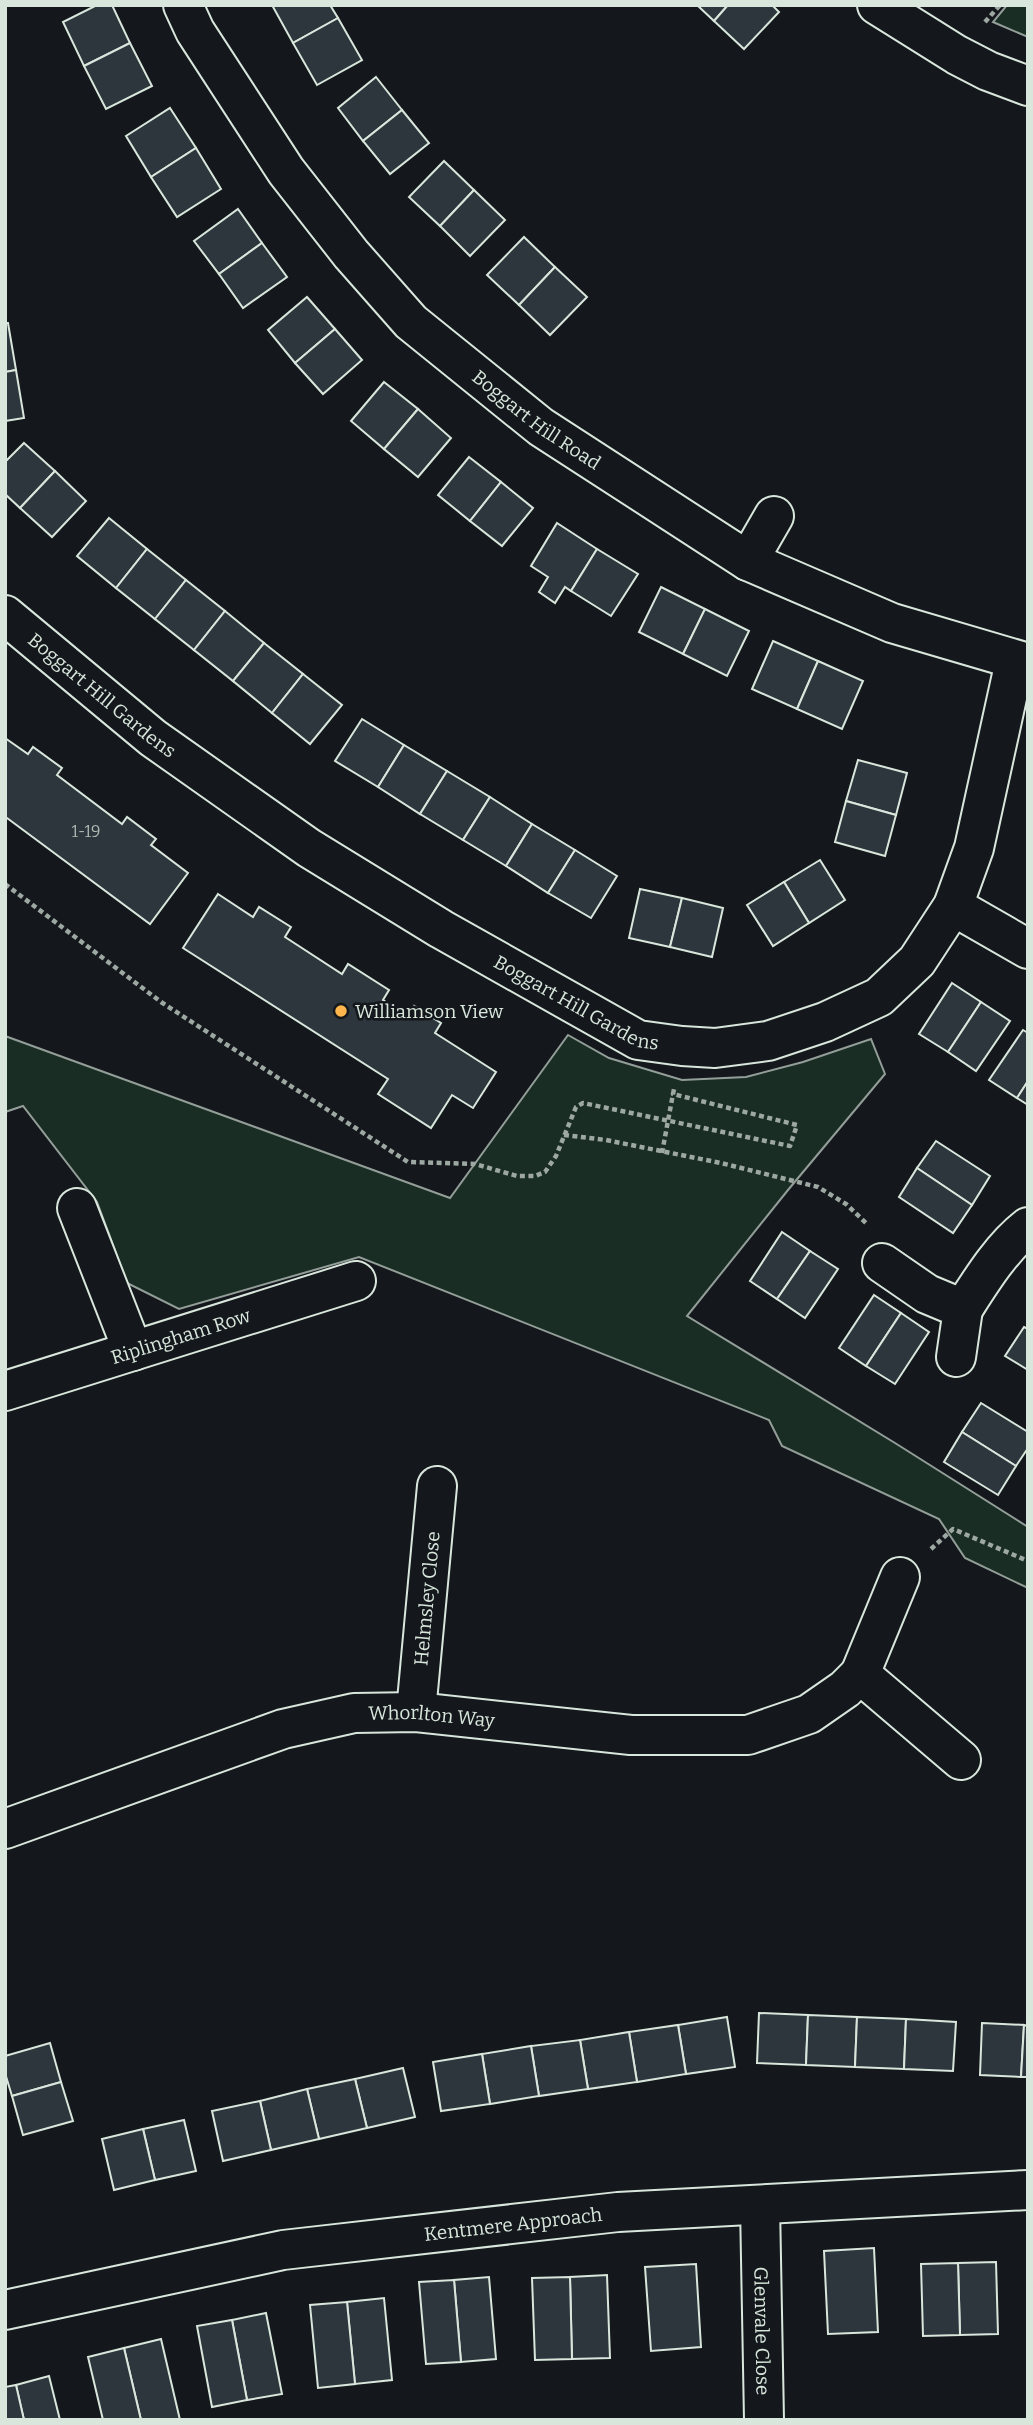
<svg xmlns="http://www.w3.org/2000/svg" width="1033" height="2425" font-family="Bitter,serif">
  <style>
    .green { fill: #1a2d24; stroke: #939e99; stroke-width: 2 }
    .building { fill: #2c363c; stroke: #d8e6dc; stroke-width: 2 }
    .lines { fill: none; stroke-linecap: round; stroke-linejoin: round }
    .street-casing { stroke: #d8e6dc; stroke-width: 42 }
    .path { stroke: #9da8a2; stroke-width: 4.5; stroke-dasharray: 5 3.5; stroke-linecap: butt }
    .street { stroke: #14181c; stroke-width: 38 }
    .poi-dot { fill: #ffb74d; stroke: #14181c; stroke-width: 2.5 }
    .labels { text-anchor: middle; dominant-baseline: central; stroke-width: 5; stroke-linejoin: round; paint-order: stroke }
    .number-label { font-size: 16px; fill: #adbab4 }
    .street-label { font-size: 19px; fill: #d8e6dc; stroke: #14181c }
    .poi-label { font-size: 19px; fill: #d8e6dc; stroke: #14181c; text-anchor: start }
  </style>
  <rect width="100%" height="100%" fill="#14181c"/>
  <g class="green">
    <path d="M1007 5H1028V37L993 22Z"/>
    <path d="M568 1035 609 1058 682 1080 746 1077 803 1062 871 1039 885 1074 788 1190 687 1316 895 1443 1028 1527V1588L965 1558 939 1519 782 1446 769 1420 359 1257 179 1309 127 1283 97 1202 23 1106 5 1112V1036L450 1198Z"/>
  </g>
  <g class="building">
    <path d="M97 5H112L130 43 84 66 63 22Z"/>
    <path d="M272 5H330L338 18 293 43Z"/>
    <path d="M697 5H728L714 21Z"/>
    <path d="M728 5H772L779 12 744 49 714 21Z"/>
    <path d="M338 18 362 60 317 85 293 43Z"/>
    <path d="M130 43 152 86 106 109 84 66Z"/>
    <path d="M376 77 402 110 363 141 338 108Z"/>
    <path d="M170 108 196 148 151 177 126 136Z"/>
    <path d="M402 110 429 143 390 174 363 141Z"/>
    <path d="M196 148 221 189 177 217 151 177Z"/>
    <path d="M444 161 474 190 440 226 409 197Z"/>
    <path d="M474 190 505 220 470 256 440 226Z"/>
    <path d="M238 209 262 243 219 274 194 241Z"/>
    <path d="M524 237 555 267 519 305 487 275Z"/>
    <path d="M262 243 287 277 243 308 219 274Z"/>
    <path d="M555 267 587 297 550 335 519 305Z"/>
    <path d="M307 297 335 329 295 363 268 330Z"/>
    <path d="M5 323H8L16 370 5 372Z"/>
    <path d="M335 329 362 360 323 394 295 363Z"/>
    <path d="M16 370 24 418 5 421V372Z"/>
    <path d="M384 382 418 409 384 449 351 421Z"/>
    <path d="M418 409 451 438 418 477 384 449Z"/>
    <path d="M24 443 55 471 20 508 5 494V462Z"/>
    <path d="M469 457 501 482 470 521 438 495Z"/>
    <path d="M55 471 86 501 52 537 20 508Z"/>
    <path d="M501 482 533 508 502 546 470 521Z"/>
    <path d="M109 518 147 549 116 588 77 556Z"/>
    <path d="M557 523 597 549 571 591 565 587 555 603 539 592 548 577 531 566Z"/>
    <path d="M147 549 186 580 155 619 116 588Z"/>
    <path d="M597 549 638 574 611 616 571 591Z"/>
    <path d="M186 580 225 611 194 650 155 619Z"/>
    <path d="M661 587 705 609 683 654 639 632Z"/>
    <path d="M705 609 749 631 727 676 683 654Z"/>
    <path d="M225 611 264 643 233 681 194 650Z"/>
    <path d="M773 641 818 661 797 709 752 689Z"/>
    <path d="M264 643 303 674 272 713 233 681Z"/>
    <path d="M818 661 863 681 842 729 797 709Z"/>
    <path d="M303 674 342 705 310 744 272 713Z"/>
    <path d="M362 719 404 745 378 787 335 761Z"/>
    <path d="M5 738 28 754 33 747 62 768 57 775 122 824 127 817 156 839 151 845 188 873 150 924 7 818 5 820Z"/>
    <path d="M404 745 447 771 420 814 378 787Z"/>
    <path d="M858 760 907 773 896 815 846 801Z"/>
    <path d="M447 771 490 797 463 840 420 814Z"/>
    <path d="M490 797 532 824 506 866 463 840Z"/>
    <path d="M846 801 896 815 885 856 835 842Z"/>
    <path d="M532 824 575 850 548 893 506 866Z"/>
    <path d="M575 850 617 876 591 918 548 893Z"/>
    <path d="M820 860 845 900 809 923 784 882Z"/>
    <path d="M784 882 809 923 773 946 747 905Z"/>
    <path d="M640 889 682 898 670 947 629 938Z"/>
    <path d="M218 894 253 917 259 907 291 927 285 937 342 974 348 964 389 990 383 1000 408 1016 414 1006 441 1023 435 1033 496 1072 473 1108 452 1095 431 1128 378 1094 388 1079 183 948Z"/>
    <path d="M682 898 723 908 712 957 670 947Z"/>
    <path d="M952 983 981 1002 948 1052 919 1034Z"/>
    <path d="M981 1002 1010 1021 976 1071 948 1052Z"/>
    <path d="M1023 1030 1028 1033V1081L1017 1098 989 1080Z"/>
    <path d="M1028 1081V1105L1017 1098Z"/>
    <path d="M936 1141 990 1176 972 1205 917 1168Z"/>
    <path d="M917 1168 972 1205 953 1233 899 1197Z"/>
    <path d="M782 1232 810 1251 777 1299 750 1281Z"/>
    <path d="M810 1251 838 1269 805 1318 777 1299Z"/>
    <path d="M874 1295 901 1313 866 1366 839 1348Z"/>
    <path d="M901 1313 929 1332 895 1384 866 1366Z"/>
    <path d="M1024 1327 1028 1329V1370L1005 1356Z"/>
    <path d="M981 1403 1028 1432V1448L1016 1466 962 1432Z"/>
    <path d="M962 1432 1016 1466 998 1495 944 1462Z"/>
    <path d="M759 2013 808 2015 806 2065 757 2063Z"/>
    <path d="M808 2015 857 2017 855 2067 806 2065Z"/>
    <path d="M727 2017 735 2067 686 2074 678 2025Z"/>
    <path d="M857 2017 906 2019 904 2069 855 2067Z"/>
    <path d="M906 2019 956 2022 953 2071 904 2069Z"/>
    <path d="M982 2023 1024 2025 1021 2077 980 2075Z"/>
    <path d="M678 2025 686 2074 637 2082 629 2032Z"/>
    <path d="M1024 2025 1028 2026V2077H1021Z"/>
    <path d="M629 2032 637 2082 588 2089 580 2040Z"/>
    <path d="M580 2040 588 2089 539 2096 531 2046Z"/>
    <path d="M50 2043 61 2082 12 2096 5 2073V2056Z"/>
    <path d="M531 2046 539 2096 490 2104 482 2054Z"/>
    <path d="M482 2054 490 2104 441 2111 433 2062Z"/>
    <path d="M403 2068 415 2117 367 2128 355 2079Z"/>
    <path d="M355 2079 367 2128 319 2139 307 2089Z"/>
    <path d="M61 2082 73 2121 23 2135 12 2096Z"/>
    <path d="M307 2089 319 2139 271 2150 260 2101Z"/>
    <path d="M260 2101 271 2150 223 2161 212 2111Z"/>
    <path d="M184 2120 196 2171 155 2180 143 2129Z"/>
    <path d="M143 2129 155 2180 114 2190 102 2139Z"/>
    <path d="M874 2248 878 2332 828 2334 824 2251Z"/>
    <path d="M996 2262 998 2334 960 2335 958 2263Z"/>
    <path d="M958 2263 960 2335 923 2336 921 2264Z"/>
    <path d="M696 2264 701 2347 651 2351 645 2267Z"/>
    <path d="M607 2275 610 2358 572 2359 570 2277Z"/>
    <path d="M489 2277 496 2359 461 2362 454 2280Z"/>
    <path d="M570 2277 572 2359 535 2360 532 2278Z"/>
    <path d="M454 2280 461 2362 426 2364 419 2282Z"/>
    <path d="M384 2298 392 2380 355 2384 347 2302Z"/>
    <path d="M347 2302 355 2384 318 2388 310 2305Z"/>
    <path d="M266 2313 282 2394 247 2400 232 2320Z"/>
    <path d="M232 2320 247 2400 212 2407 197 2326Z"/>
    <path d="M161 2339 180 2420H141L124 2348Z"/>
    <path d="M124 2348 141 2420H103L88 2357Z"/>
    <path d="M49 2376 60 2420H24L16 2385Z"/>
    <path d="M16 2385 24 2420H5V2387Z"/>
  </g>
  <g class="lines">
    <defs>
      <g id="street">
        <path id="s1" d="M183 5 195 31 286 171 351 254 411 322 541 427 748 561 892 623 1028 663"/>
        <path d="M877 5 957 55 988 71 1028 86"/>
        <path d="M748 561 774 516"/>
        <path id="s2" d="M5 615 153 738 309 848 441 929 638 1040 682 1046 715 1048 768 1041 825 1022 879 997 917 961 953 906 974 848 1015 661"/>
        <path d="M953 906 1028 949"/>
        <path d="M77 1208 133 1351"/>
        <path d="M882 1263 927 1294 963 1309 956 1357"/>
        <path d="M963 1309C981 1281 1001 1248 1028 1227"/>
        <path id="s3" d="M5 1391 356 1281"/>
        <path d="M900 1577 860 1674 961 1760"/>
        <path id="s4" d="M416 1712 437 1486"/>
        <path id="s5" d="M5 1829 283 1729 354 1713 416 1712 631 1735H748L809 1714 845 1689 860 1674"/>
        <path id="s6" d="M760 2205 764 2420"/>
        <path id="s7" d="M5 2310 283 2250 618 2212 1028 2190"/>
      </g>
    </defs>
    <use href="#street" class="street-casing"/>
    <g class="path">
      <path d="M985 22 1000 5"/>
      <path d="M5 884 161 1002 408 1162 475 1164 517 1176H535L545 1172 556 1156 576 1107 583 1103 790 1146 797 1125 673 1094 674 1089"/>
      <path d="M564 1135 606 1140 721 1163 818 1187 846 1204 866 1223"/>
      <path d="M662 1153 673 1094"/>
      <path d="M931 1549 953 1529 1028 1561"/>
    </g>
    <use href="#street" class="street"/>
  </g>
  <circle class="poi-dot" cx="341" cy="1011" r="7"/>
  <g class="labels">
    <g class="number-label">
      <text x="86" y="831">1-19</text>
    </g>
    <g class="street-label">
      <text stroke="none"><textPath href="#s1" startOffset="551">Boggart Hill Road</textPath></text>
      <text stroke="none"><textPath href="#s2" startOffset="126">Boggart Hill Gardens</textPath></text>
      <text stroke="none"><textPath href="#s2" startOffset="693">Boggart Hill Gardens</textPath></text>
      <text stroke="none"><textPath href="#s3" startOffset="184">Riplingham Row</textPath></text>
      <text stroke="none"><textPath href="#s4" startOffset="114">Helmsley Close</textPath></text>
      <text stroke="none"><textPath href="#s5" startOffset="446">Whorlton Way</textPath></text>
      <text stroke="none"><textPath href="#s7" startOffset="516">Kentmere Approach</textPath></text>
      <text stroke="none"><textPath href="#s6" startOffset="126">Glenvale Close</textPath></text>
    </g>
    <g class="poi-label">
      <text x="355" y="1011">Williamson View</text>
    </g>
  </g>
  <rect width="1033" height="2425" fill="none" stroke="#d8e6dc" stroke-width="14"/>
</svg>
